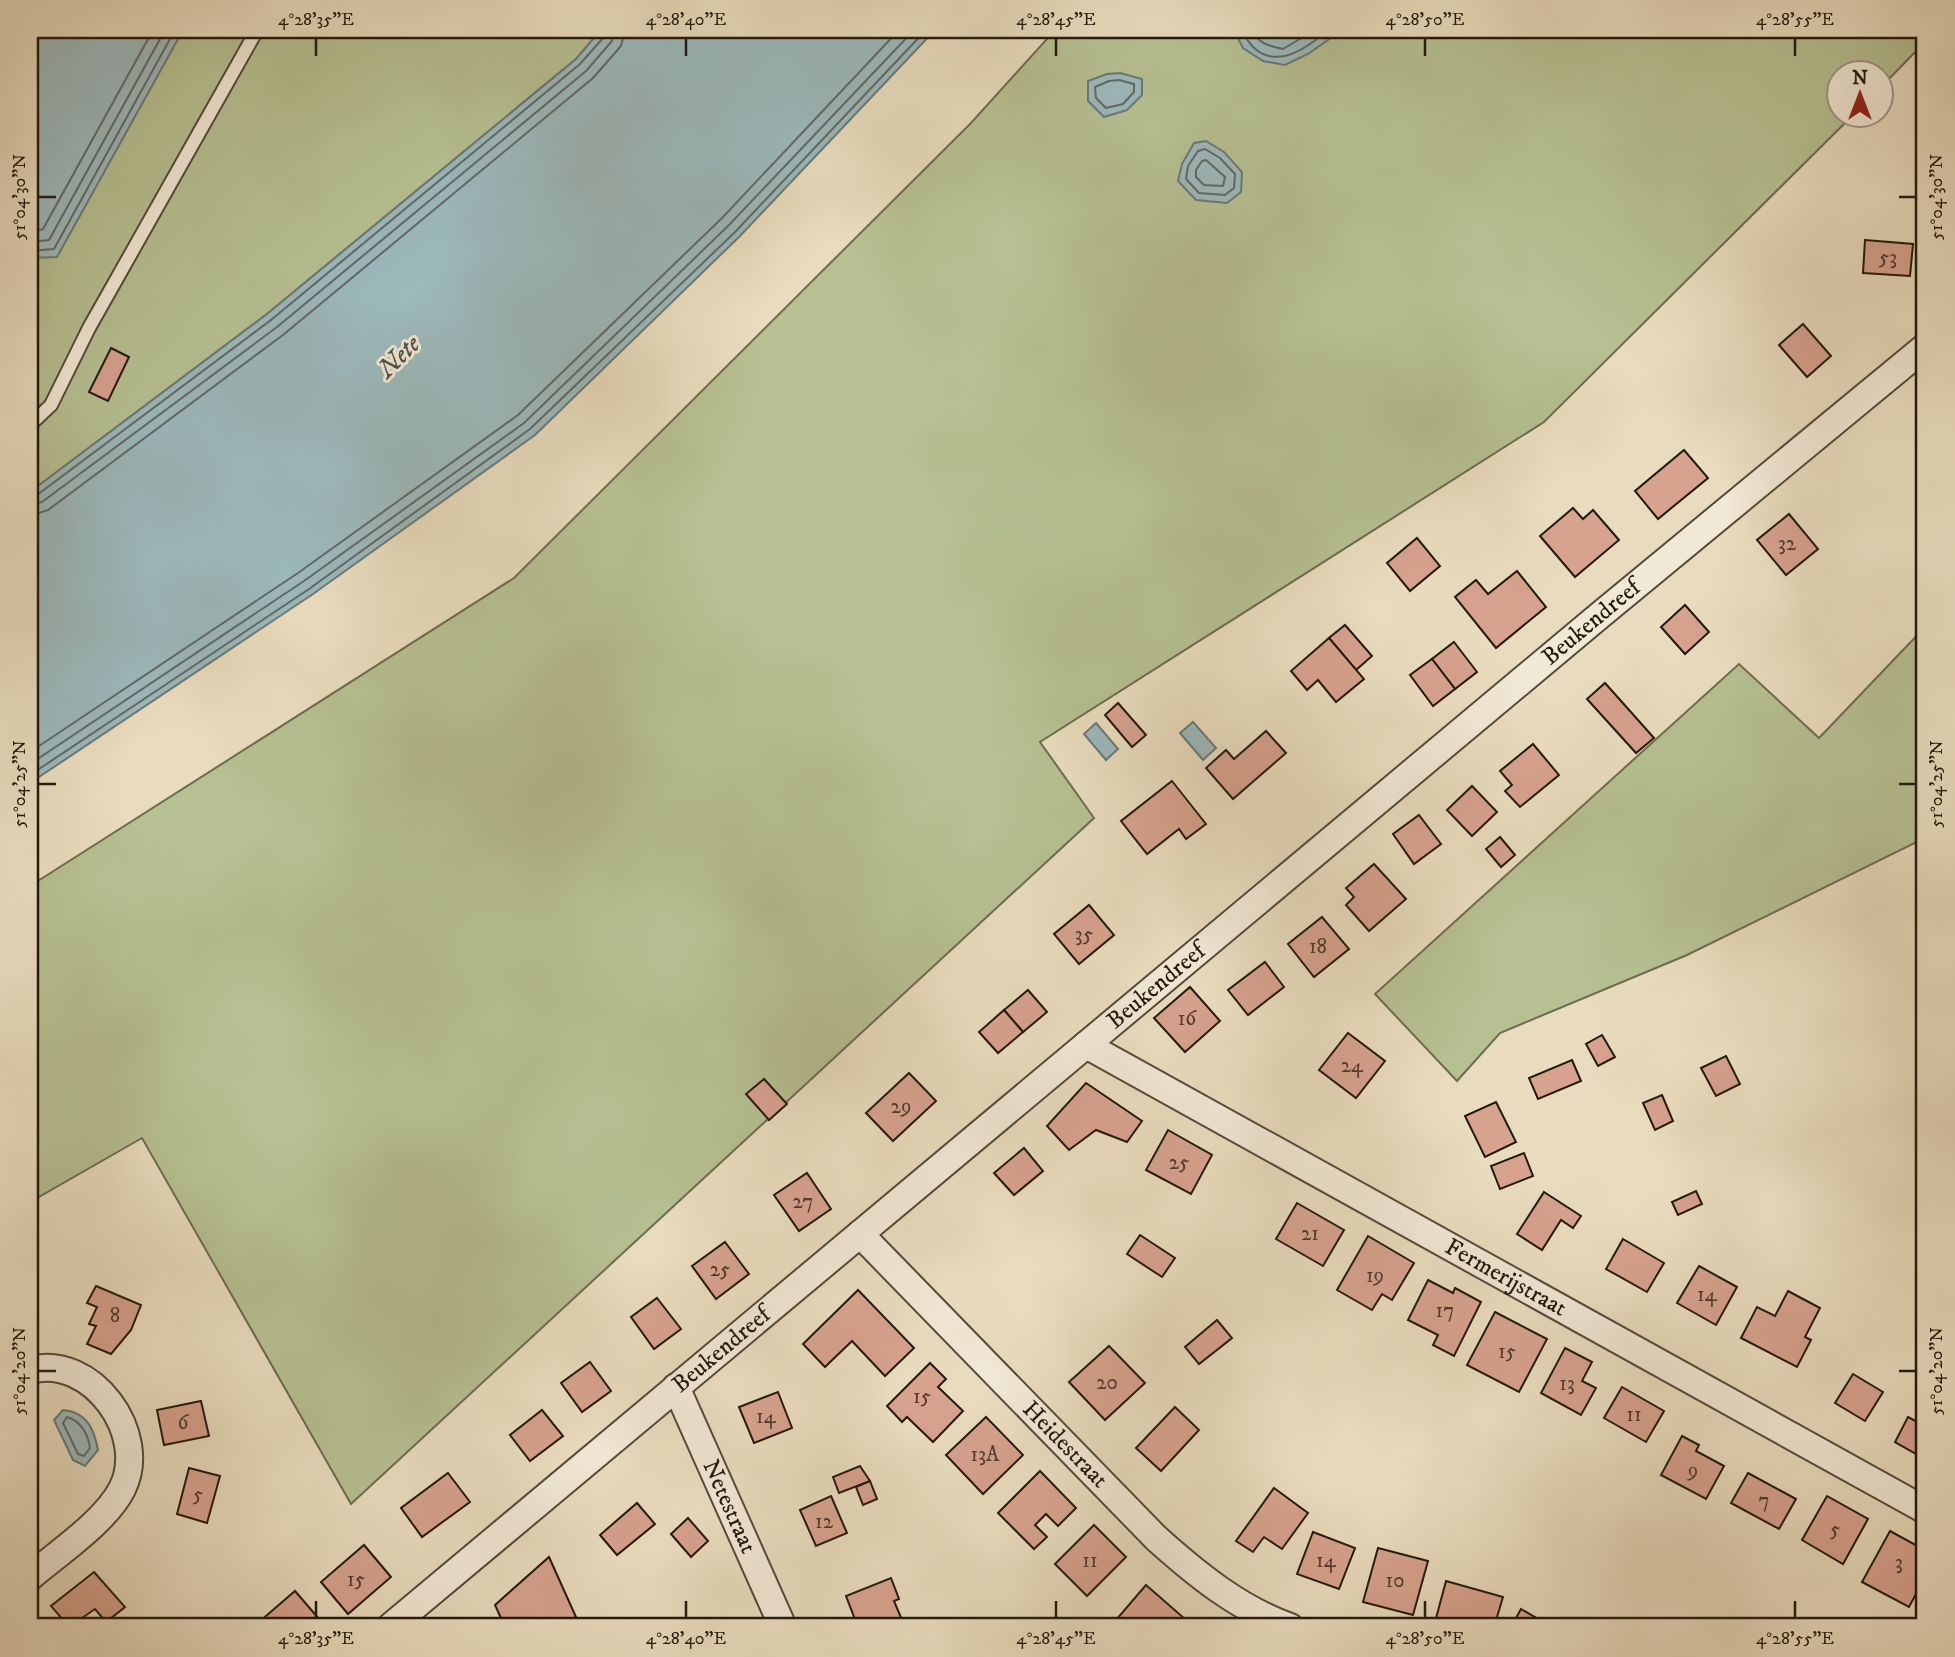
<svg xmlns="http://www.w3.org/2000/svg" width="1955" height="1657" font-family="'IM FELL DW Pica',serif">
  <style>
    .green { fill: #b6c092; stroke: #6c6c50; stroke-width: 2 }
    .water { fill: #9cb9bc; stroke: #6c7977; stroke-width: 2 }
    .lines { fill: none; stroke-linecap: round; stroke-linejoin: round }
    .shore { stroke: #606966; stroke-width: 2 }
    .building { fill: #d7a28e; stroke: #23190f; stroke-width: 2 }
    .lane-casing { stroke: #544a3b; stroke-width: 16 }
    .street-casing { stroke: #544a3b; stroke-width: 30 }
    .lane { stroke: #f1e8d5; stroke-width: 12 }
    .street { stroke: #f1e8d5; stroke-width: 26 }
    .ticks { fill: none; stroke: #23190f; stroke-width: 2.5 }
    .labels { text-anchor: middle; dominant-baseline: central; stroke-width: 6; stroke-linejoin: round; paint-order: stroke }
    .number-label { font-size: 21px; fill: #503b2f }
    .street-label { font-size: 24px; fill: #23190f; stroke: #f1e8d5 }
    .water-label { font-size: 26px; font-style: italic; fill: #4d514c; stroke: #f1e8d5 }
    .neatline { fill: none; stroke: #23190f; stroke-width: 2.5 }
    .ticks-label { font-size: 18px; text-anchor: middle; fill: #23190f }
  </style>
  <rect width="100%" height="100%" fill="#e9dcbe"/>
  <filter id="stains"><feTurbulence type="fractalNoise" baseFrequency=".00286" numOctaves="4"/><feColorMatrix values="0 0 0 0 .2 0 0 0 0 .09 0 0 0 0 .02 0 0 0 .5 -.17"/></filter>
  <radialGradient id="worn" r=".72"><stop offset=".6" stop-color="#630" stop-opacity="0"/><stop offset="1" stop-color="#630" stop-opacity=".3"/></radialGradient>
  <g class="green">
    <path d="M30 30H601L576 59 267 314 30 492Z"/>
    <path d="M1055 30H1925V42L1882 86V74H1840V116H1852L1544 422 1040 742 1094 818 351 1504 142 1138 30 1202V886L514 578 971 123Z"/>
    <path d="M1925 627V838L1687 955 1500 1033 1457 1081 1375 994 1739 664 1819 738Z"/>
  </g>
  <g class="water">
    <path d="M30 30H183L57 257 30 258Z"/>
    <path d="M601 30H935L740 236 535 435 313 594 30 783V492L267 314 576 59Z"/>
    <path d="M1234 30H1334L1335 35 1308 54 1285 65 1263 61 1243 48Z"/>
    <path d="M1120 73 1142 79V95L1127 110 1104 117 1088 101V81L1107 74Z"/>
    <path d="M1206 141 1224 152 1242 172 1241 192 1227 203 1196 200 1178 181 1182 164 1194 143Z"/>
    <path d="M1193 722 1216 748 1203 760 1180 733Z"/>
    <path d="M1096 723 1118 749 1106 760 1084 734Z"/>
    <path d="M63 1410C87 1412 94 1429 98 1450L85 1466 73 1460 54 1420Z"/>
  </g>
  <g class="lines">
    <g class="shore">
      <path d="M1242 30C1257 63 1283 63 1310 44 1317 39 1323 36 1327 30"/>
      <path d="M1252 30C1257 43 1269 46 1283 49L1315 30"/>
      <path d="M1119 80 1134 84V92L1123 104 1106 108 1096 98 1095 87 1109 81Z"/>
      <path d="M1205 149 1220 158 1235 174 1234 188 1225 195 1199 193 1186 179 1188 166 1198 151Z"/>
      <path d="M1206 160 1225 177 1223 186 1204 185 1196 177V170L1202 161Z"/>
      <path d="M30 232 43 229 153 30"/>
      <path d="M30 242 49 240 165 30"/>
      <path d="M30 251 54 249 175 30"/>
      <path d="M30 497 37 495 271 320 580 64 604 37 606 30"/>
      <path d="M30 505 42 502 277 327 586 71 612 41 614 30"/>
      <path d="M30 516 48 510 283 335 593 78 621 46 625 30"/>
      <path d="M30 752 298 573 518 415 722 218 899 30"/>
      <path d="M30 764 304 581 524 423 729 225 914 30"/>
      <path d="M30 775 309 589 530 429 735 232 926 30"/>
      <path d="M67 1417C81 1421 88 1434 90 1448L84 1456 78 1454 63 1423Z"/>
    </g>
  </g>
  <g class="building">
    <path d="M1865 240 1913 244 1910 276 1863 273Z"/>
    <path d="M1803 324 1831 356 1807 377 1779 345Z"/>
    <path d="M111 348 129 357 108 401 89 392Z"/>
    <path d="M1684 450 1708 478 1658 519 1635 491Z"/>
    <path d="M1573 508 1583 519 1593 510 1619 540 1575 577 1540 536Z"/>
    <path d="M1789 514 1818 549 1786 575 1757 540Z"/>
    <path d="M1417 538 1440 566 1410 591 1387 563Z"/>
    <path d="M1517 571 1546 607 1496 648 1455 597 1476 580 1488 594Z"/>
    <path d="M1685 605 1709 632 1685 654 1661 627Z"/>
    <path d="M1345 625 1372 656 1356 670 1329 638Z"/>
    <path d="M1329 638 1364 679 1336 702 1318 680 1307 690 1291 671Z"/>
    <path d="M1454 642 1477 672 1455 689 1432 659Z"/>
    <path d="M1432 659 1455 689 1433 706 1410 675Z"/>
    <path d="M1605 683 1654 738 1636 753 1587 699Z"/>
    <path d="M1118 703 1146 735 1132 747 1105 715Z"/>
    <path d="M1266 731 1286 753 1233 799 1206 768 1226 750 1234 759Z"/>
    <path d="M1533 744 1559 775 1520 807 1505 791 1512 785 1500 771Z"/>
    <path d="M1172 781 1206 824 1186 839 1179 829 1147 854 1121 821Z"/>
    <path d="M1472 786 1497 812 1472 836 1447 810Z"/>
    <path d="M1419 815 1441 844 1414 864 1393 834Z"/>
    <path d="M1500 837 1515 855 1501 867 1486 849Z"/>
    <path d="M1374 864 1406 899 1369 931 1346 905 1354 897 1346 888Z"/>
    <path d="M1089 905 1114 935 1079 964 1054 934Z"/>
    <path d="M1322 917 1349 949 1314 977 1288 944Z"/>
    <path d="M1265 962 1284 987 1248 1015 1228 990Z"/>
    <path d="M1190 987 1220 1021 1185 1052 1154 1018Z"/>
    <path d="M1028 990 1047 1012 1023 1032 1004 1010Z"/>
    <path d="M1004 1010 1023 1032 998 1053 979 1032Z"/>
    <path d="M1348 1033 1385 1061 1356 1098 1319 1070Z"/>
    <path d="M1602 1035 1615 1057 1598 1066 1586 1044Z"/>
    <path d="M1726 1056 1740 1084 1716 1096 1701 1068Z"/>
    <path d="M1572 1060 1581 1081 1538 1099 1529 1078Z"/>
    <path d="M909 1073 936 1101 893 1141 866 1113Z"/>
    <path d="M764 1079 787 1104 769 1120 746 1094Z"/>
    <path d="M1086 1083 1142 1121 1127 1142 1096 1130 1069 1150 1047 1126Z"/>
    <path d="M1662 1095 1673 1121 1655 1130 1643 1103Z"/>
    <path d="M1496 1102 1516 1142 1485 1157 1465 1116Z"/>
    <path d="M1168 1130 1212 1155 1191 1194 1146 1170Z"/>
    <path d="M1024 1148 1043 1171 1014 1195 994 1173Z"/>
    <path d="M1524 1153 1533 1176 1500 1189 1491 1166Z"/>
    <path d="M807 1173 831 1209 799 1231 774 1195Z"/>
    <path d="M1696 1191 1702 1204 1678 1215 1672 1202Z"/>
    <path d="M1544 1192 1581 1216 1573 1228 1561 1220 1542 1250 1517 1234Z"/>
    <path d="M1297 1203 1344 1230 1323 1266 1276 1239Z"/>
    <path d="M1140 1235 1175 1258 1162 1277 1127 1254Z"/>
    <path d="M1368 1236 1414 1263 1392 1300 1382 1294 1372 1310 1337 1290Z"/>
    <path d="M1623 1239 1664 1263 1647 1292 1606 1269Z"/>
    <path d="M725 1242 749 1274 716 1299 692 1266Z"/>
    <path d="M1699 1266 1737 1287 1716 1325 1677 1303Z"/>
    <path d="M1428 1280 1453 1293 1455 1288 1481 1302 1454 1356 1433 1345 1438 1335 1408 1320Z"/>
    <path d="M96 1286 141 1305 131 1330 111 1354 87 1344 96 1326 89 1324 97 1307 87 1303Z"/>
    <path d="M858 1290 914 1348 885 1376 852 1341 825 1367 803 1344Z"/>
    <path d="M1788 1291 1820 1308 1805 1337 1811 1340 1797 1367 1741 1338 1757 1307 1775 1316Z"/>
    <path d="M657 1298 681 1329 654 1349 631 1317Z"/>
    <path d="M1495 1312 1547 1339 1519 1392 1467 1365Z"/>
    <path d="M1217 1320 1232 1338 1199 1364 1185 1347Z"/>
    <path d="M1109 1346 1145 1383 1105 1420 1069 1382Z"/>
    <path d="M1565 1348 1592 1362 1582 1381 1596 1388 1581 1415 1541 1393Z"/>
    <path d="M590 1362 611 1391 582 1412 561 1383Z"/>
    <path d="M930 1363 946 1379 938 1387 963 1411 933 1442 907 1417 902 1422 887 1406Z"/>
    <path d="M1853 1374 1883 1392 1865 1421 1835 1403Z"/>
    <path d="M1622 1387 1664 1411 1646 1442 1604 1418Z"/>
    <path d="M778 1392 792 1428 754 1443 739 1407Z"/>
    <path d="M201 1401 209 1436 164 1445 157 1410Z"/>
    <path d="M1175 1407 1199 1430 1161 1471 1136 1448Z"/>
    <path d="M542 1410 563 1436 530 1461 510 1435Z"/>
    <path d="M986 1417 1023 1455 983 1494 946 1455Z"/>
    <path d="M1908 1417 1925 1426V1459L1895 1442Z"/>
    <path d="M1682 1436 1699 1445 1696 1451 1724 1466 1706 1499 1661 1475Z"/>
    <path d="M860 1466 870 1481 839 1493 833 1477Z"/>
    <path d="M189 1468 220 1476 207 1523 177 1514Z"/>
    <path d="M1040 1471 1076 1508 1058 1526 1046 1514 1035 1525 1047 1537 1034 1549 998 1513Z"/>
    <path d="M448 1473 470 1502 422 1537 401 1508Z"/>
    <path d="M1748 1473 1796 1499 1779 1529 1731 1503Z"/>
    <path d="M870 1481 877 1499 863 1505 856 1487Z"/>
    <path d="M1274 1488 1308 1513 1282 1549 1264 1537 1253 1552 1236 1541Z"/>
    <path d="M831 1496 847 1533 816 1546 800 1510Z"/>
    <path d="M1827 1496 1868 1519 1843 1564 1802 1540Z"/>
    <path d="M637 1503 655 1524 617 1555 600 1535Z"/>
    <path d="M688 1518 708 1541 691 1557 671 1534Z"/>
    <path d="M1094 1525 1126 1557 1087 1596 1055 1564Z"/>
    <path d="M1890 1531 1925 1550V1577L1909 1607 1862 1582Z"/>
    <path d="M1313 1532 1355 1548 1339 1589 1297 1574Z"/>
    <path d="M364 1545 391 1577 348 1614 321 1582Z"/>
    <path d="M1378 1548 1428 1561 1413 1615 1363 1602Z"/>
    <path d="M549 1557 576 1617 553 1627H505L495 1605Z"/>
    <path d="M94 1572 125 1607 106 1622 95 1609 69 1627 51 1606Z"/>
    <path d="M891 1578 899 1599 894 1601 905 1627H858L846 1596Z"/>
    <path d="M1446 1581 1503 1597 1494 1627H1456L1435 1622Z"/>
    <path d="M1146 1585 1185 1619 1177 1627H1110Z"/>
    <path d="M295 1591 326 1627H264L259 1622Z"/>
    <path d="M1521 1609 1552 1627H1511Z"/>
  </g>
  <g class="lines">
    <defs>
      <path id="lane" d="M30 425 51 405 89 328 257 30"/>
      <g id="street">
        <path id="s1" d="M1086 1045 1925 1510"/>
        <path id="s2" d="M860 1234 1156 1538C1196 1574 1239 1609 1290 1627"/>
        <path d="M30 1370C91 1353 150 1434 122 1489 106 1521 58 1553 30 1577"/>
        <path id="s3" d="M676 1387 783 1627"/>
        <path id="s4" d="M390 1627 1599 616 1925 347"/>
      </g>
    </defs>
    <use href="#lane" class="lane-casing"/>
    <use href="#street" class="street-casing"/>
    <use href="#lane" class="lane"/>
    <use href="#street" class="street"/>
  </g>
  <path class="ticks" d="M316 38V56M686 38V56M1056 38V56M1425 38V56M1795 38V56M38 197H56M1899 197H1916M38 784H56M1899 784H1916M38 1371H56M1899 1371H1916M316 1601V1618M686 1601V1618M1056 1601V1618M1425 1601V1618M1795 1601V1618"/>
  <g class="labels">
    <g class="number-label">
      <text x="1888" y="258">53</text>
      <text x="1787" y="544">32</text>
      <text x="1084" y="935">35</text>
      <text x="1318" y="947">18</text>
      <text x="1187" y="1019">16</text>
      <text x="1352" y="1066">24</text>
      <text x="901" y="1107">29</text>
      <text x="1179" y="1163">25</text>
      <text x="803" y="1202">27</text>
      <text x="1310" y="1234">21</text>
      <text x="720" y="1270">25</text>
      <text x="1375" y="1276">19</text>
      <text x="1707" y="1295">14</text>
      <text x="1445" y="1311">17</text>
      <text x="115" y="1316">8</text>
      <text x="1507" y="1352">15</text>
      <text x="1107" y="1383">20</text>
      <text x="1567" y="1384">13</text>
      <text x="922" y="1397">15</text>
      <text x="1634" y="1415">11</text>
      <text x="766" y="1417">14</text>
      <text x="183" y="1423">6</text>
      <text x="985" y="1455">13A</text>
      <text x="1693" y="1471">9</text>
      <text x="198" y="1495">5</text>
      <text x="1764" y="1501">7</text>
      <text x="824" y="1522">12</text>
      <text x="1835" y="1530">5</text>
      <text x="1090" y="1561">11</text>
      <text x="1326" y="1561">14</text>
      <text x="1899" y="1563">3</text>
      <text x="356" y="1580">15</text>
      <text x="1395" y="1581">10</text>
    </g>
    <g class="street-label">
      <text stroke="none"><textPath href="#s4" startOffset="1566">Beukendreef</textPath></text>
      <text stroke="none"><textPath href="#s4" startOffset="999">Beukendreef</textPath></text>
      <text stroke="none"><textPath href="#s1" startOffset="480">Fermerijstraat</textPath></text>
      <text stroke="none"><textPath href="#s4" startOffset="432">Beukendreef</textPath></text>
      <text stroke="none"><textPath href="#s2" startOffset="294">Heidestraat</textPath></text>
      <text stroke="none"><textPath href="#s3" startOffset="131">Netestraat</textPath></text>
    </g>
    <g class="water-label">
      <text transform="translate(399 357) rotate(-45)">Nete</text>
    </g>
  </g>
  <rect width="1955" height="1657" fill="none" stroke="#e9dcbe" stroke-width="77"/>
  <g transform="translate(1860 94)"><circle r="33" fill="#f1e8d5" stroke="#9f9586" stroke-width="2"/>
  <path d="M0-5L12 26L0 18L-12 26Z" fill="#8f2418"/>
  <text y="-10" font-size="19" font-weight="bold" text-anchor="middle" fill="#23190f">N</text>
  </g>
  <rect x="38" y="38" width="1878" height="1580" class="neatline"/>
  <g class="ticks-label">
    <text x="316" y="25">4°28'35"E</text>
    <text x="686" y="25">4°28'40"E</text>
    <text x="1056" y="25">4°28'45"E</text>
    <text x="1425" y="25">4°28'50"E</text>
    <text x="1795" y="25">4°28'55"E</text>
    <text transform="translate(19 197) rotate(-90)" y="6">51°04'30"N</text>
    <text transform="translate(1936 197) rotate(-90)" y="6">51°04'30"N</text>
    <text transform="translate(19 784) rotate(-90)" y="6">51°04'25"N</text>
    <text transform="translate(1936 784) rotate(-90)" y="6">51°04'25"N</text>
    <text transform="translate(19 1371) rotate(-90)" y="6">51°04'20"N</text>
    <text transform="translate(1936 1371) rotate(-90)" y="6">51°04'20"N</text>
    <text x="316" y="1644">4°28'35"E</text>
    <text x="686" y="1644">4°28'40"E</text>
    <text x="1056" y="1644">4°28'45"E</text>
    <text x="1425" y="1644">4°28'50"E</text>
    <text x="1795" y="1644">4°28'55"E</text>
  </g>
  <rect width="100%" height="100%" filter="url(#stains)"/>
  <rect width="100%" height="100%" fill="url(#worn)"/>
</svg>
